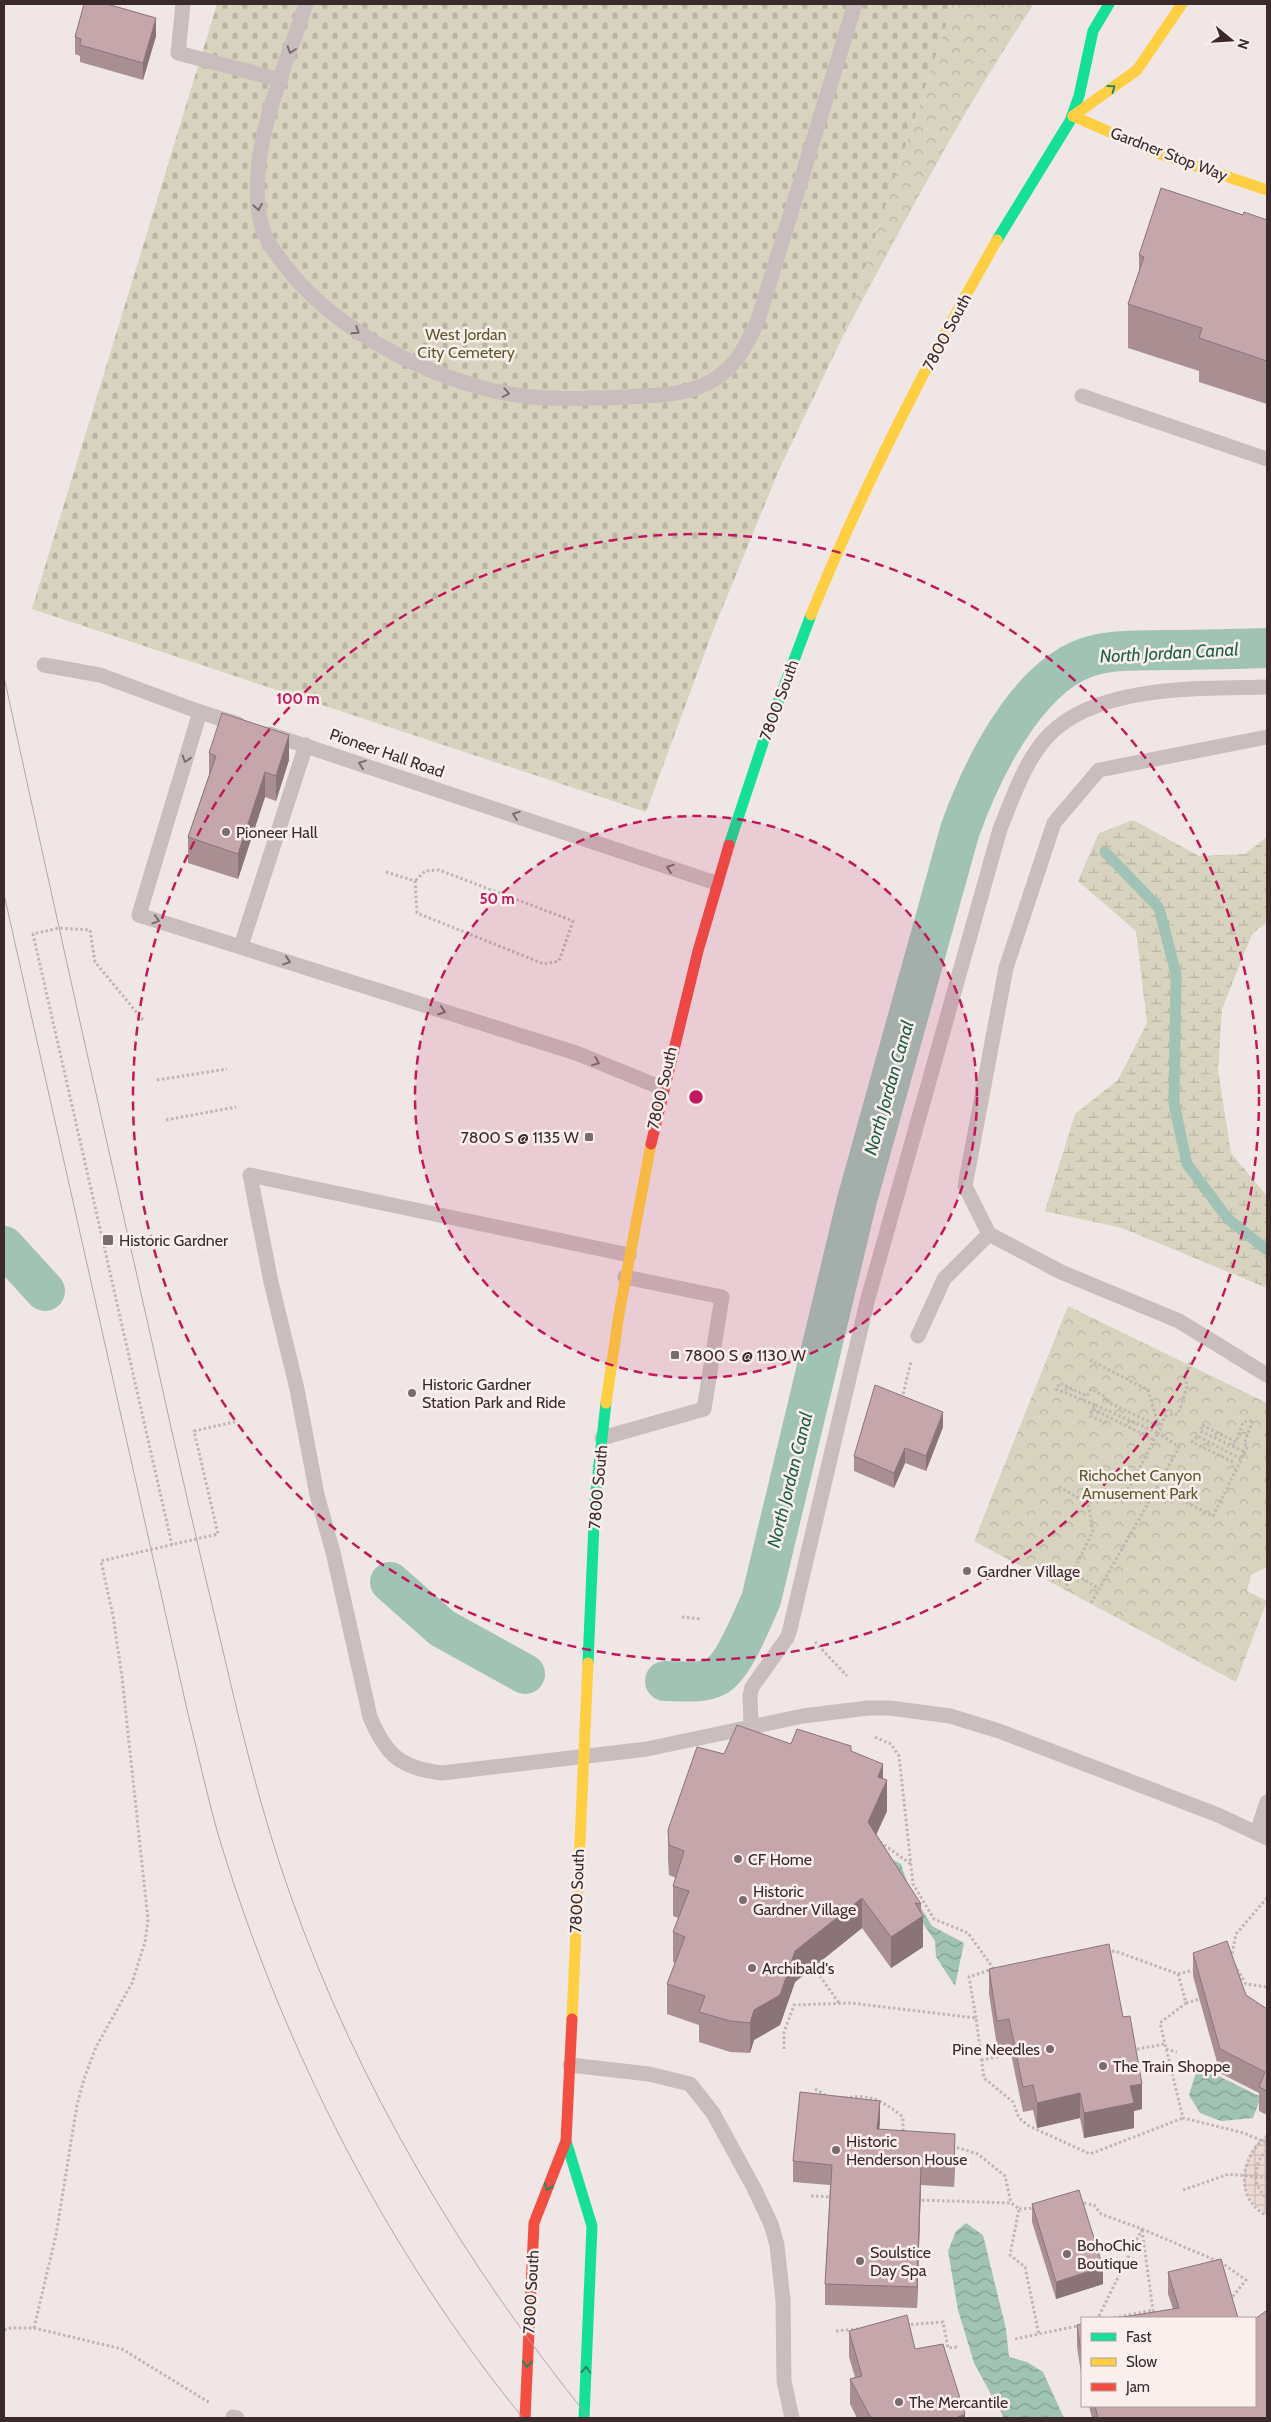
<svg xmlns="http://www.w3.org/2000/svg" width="1271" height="2422" font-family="Cabin,sans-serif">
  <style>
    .wetland { fill: url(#wetland-marsh) }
    .cemetery { fill: url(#cemetery-stones) }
    .park { fill: url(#park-crowns) }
    .plaza { fill: url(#plaza-grid) }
    .water { fill: url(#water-waves) }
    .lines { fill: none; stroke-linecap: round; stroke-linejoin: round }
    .stream { stroke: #a0c3b5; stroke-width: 11 }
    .canal { stroke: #a0c3b5; stroke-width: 40 }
    .path { stroke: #c2b6b5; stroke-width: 3; stroke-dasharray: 2.5 2.5; stroke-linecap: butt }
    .lane { stroke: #c9bdbd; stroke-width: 15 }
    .fast { stroke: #16e098; stroke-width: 11 }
    .slow { stroke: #ffcf43; stroke-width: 11 }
    .jam { stroke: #f24e42; stroke-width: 11 }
    .tram { stroke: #b1a7a7; stroke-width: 1 }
    .wall { fill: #a98f92 }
    .shaded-wall { fill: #8a7477 }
    .building { fill: #c5a6aa; stroke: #8a7477 }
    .oneway { stroke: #7b6c6d }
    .oneway2 { stroke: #288562 }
    .ring { fill: none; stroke: #c2185b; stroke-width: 2.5; stroke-dasharray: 9 6 }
    .poi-dot { fill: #7a6c6c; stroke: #fbefed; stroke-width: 2 }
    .labels { text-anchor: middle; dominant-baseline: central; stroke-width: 5; stroke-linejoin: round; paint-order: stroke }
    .street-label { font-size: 16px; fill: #3b2a2b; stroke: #fbefed }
    .park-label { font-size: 16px; fill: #5b5a2c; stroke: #fbefed }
    .poi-label { font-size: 16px; fill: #3b2a2b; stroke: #fbefed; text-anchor: start }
    .water-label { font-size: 18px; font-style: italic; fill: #1c6049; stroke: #fbefed }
    .centre { fill: #c2185b; stroke: #fbefed; stroke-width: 2.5 }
    .ring-label { font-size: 15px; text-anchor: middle; font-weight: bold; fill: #c2185b; stroke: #fbefed; stroke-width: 5; stroke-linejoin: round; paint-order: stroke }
  </style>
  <defs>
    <pattern id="wetland-marsh" width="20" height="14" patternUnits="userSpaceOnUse" patternTransform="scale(1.25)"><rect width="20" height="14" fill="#d8d3be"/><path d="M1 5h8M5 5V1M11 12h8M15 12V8" fill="none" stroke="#bab5a3"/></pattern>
    <pattern id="cemetery-stones" width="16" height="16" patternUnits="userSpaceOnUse" patternTransform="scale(1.25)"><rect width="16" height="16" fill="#d8d3be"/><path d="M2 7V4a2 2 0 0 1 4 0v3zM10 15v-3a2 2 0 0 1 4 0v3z" fill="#bab5a3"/></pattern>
    <pattern id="park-crowns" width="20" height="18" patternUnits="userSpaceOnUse" patternTransform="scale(1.25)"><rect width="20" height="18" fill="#d8d3be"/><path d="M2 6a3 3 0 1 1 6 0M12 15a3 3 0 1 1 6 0" fill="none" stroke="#bab5a3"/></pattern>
    <pattern id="plaza-grid" width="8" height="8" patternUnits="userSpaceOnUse" patternTransform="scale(1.25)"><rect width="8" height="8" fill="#eed8d4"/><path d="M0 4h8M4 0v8" fill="none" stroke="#cdbab6"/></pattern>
    <pattern id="water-waves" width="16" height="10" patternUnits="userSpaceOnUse" patternTransform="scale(1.25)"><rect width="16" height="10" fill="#a0c3b5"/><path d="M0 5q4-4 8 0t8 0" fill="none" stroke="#849f93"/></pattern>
  </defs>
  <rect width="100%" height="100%" fill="#f0e6e5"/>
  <path class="wetland" d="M1133 820 1199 856 1245 854 1267 837V922L1252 934 1222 1009 1218 1070 1231 1153 1267 1196V1288L1122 1228 1045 1211 1075 1114 1118 1080 1147 1023 1136 931 1078 881 1099 833Z"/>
  <path class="cemetery" d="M217 4H953L840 342 778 472 711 636 646 812 32 609Z"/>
  <g class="park">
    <path d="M953 4H1034C961 112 902 227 840 342Z"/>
    <path d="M1068 1306 1267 1403V1567L1251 1575 1247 1591 1267 1601 1236 1682 974 1541Z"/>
  </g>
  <path class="plaza" d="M1267 2136V2216L1251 2202 1245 2188 1244 2176 1247 2158 1255 2145Z"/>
  <g class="water">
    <path d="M881 1854 901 1864 909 1888 932 1926 964 1943 955 1986 936 1957 935 1941 899 1889Z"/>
    <path d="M1198 2066 1261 2097 1253 2118 1221 2121 1200 2113 1189 2095Z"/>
    <path d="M966 2223 983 2235 1006 2329 1009 2357 1027 2362 1043 2372 1064 2418H1004L974 2363 958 2310 948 2251 956 2231Z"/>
  </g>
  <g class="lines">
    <path class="stream" d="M1105 852 1159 908 1176 974 1174 1104 1187 1164 1228 1219 1267 1250"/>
    <g class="canal">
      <path d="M4 1246 45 1291"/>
      <path d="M390 1582 442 1628 525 1674"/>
      <path d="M665 1681C680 1681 702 1684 715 1677 734 1668 752 1619 761 1600L857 1200 960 830C981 772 1024 681 1085 658 1109 649 1138 651 1164 650 1199 650 1233 649 1267 648"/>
    </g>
    <g class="path">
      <path d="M386 872 415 881 417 913 544 964 559 961 573 921 439 870 425 871 415 881"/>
      <path d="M143 1020 95 962 90 930 59 928 33 934 172 1545"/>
      <path d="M157 1080 227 1069"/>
      <path d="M166 1120 236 1107"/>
      <path d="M1090 1360 1148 1390 1159 1427"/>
      <path d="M902 1399 911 1361"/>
      <path d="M1095 1405 1056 1389 1060 1383 1087 1396 1091 1389 1106 1397 1104 1400 1160 1427"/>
      <path d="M1093 1409 1095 1405 1158 1433 1127 1491"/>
      <path d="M1106 1423 1090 1416 1093 1409 1154 1440"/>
      <path d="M1233 1462 1192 1442 1198 1436 1241 1459"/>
      <path d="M1059 1487 1088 1503 1093 1531 1065 1589"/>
      <path d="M1157 1488 1179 1447 1158 1433 1165 1416 1178 1414 1187 1387 1185 1375 1191 1360"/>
      <path d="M1073 1573 1100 1589"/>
      <path d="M1091 1603 1157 1488 1213 1516 1248 1446 1244 1444 1253 1420 1243 1422 1236 1442 1202 1425 1200 1431 1245 1452"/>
      <path d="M682 1617 702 1619"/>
      <path d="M815 1642 847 1676"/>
      <path d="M875 1737 891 1744 899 1756 913 1884 934 1919 968 1933 993 1968"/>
      <path d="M880 1842 911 1864"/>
      <path d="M1267 1898 1236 1934 1231 1959 1246 1984 1267 1987"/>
      <path d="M1107 1952 1115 1951 1178 1974 1186 2003 1160 2023 1183 2118 1244 2133 1267 2143"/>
      <path d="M814 1968 839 2003"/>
      <path d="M1178 1974 1197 1969"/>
      <path d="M1186 2003 1203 1998"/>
      <path d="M976 2018 969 1977 992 1969"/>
      <path d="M784 2049V2032L794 2005 851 2003 976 2018 984 2078 1013 2102 1019 2118 1029 2126 1090 2154 1183 2118"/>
      <path d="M1166 2049 1177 2052"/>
      <path d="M1132 2050 1165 2044"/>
      <path d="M981 2060 1011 2054"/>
      <path d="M815 2089 825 2095"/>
      <path d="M845 2098C871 2093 884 2102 903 2117V2134"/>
      <path d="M1267 2136C1241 2156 1233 2198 1267 2216"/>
      <path d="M952 2146 978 2154 1005 2176 1011 2203"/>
      <path d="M1267 2150C1253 2164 1251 2185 1267 2198"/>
      <path d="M1183 2190 1229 2174 1267 2178"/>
      <path d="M811 2196 834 2197"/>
      <path d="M917 2200 1011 2203 1019 2209 1010 2255 1025 2267 1039 2335"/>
      <path d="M1079 2202 1094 2205 1101 2214 1142 2229 1098 2318"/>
      <path d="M1019 2209 1035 2208"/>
      <path d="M1142 2229 1222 2263 1246 2280 1230 2300"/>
      <path d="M1142 2230 1153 2310"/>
      <path d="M1114 2318 1153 2310 1155 2318"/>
      <path d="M906 2325 943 2322 948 2348 958 2347"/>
      <path d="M34 2328 56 2235 77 2105 84 2079 96 2047 132 1983 145 1942 148 1920 122 1677 113 1616 101 1561 218 1534 194 1431 238 1421"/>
      <path d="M4 2330 11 2328H34L122 2349 210 2403"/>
      <path d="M836 2331 858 2329"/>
      <path d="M1015 2339 1082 2325"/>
    </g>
    <g class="lane">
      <path d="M183 4 178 53 281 80"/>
      <path d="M306 4C284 71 245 154 261 223 264 238 274 251 283 263 329 325 416 372 491 390 536 401 580 399 626 397 657 395 692 396 718 377 738 363 748 342 758 320L855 4"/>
      <path d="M1082 396 1267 459"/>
      <path d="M44 665 100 675 200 712 238 724"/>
      <path d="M200 712 139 915 576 1053 662 1088"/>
      <path d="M270 734 716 883"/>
      <path d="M1267 737 1099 770 1054 823 1006 968 965 1186 989 1234 1061 1272 1179 1321 1267 1375"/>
      <path d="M241 946 306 745"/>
      <path d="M629 1255 250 1175 271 1282 297 1389 317 1495 333 1552 370 1717C386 1755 400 1768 442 1773L647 1749 803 1716 868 1708H890L950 1716 999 1731 1218 1815 1267 1838"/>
      <path d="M918 1336 944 1279 989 1234"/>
      <path d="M602 1438 704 1409 722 1297 625 1277"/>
      <path d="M751 1726 750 1695 752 1687 787 1638 790 1629 867 1302 1000 829C1013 797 1025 760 1049 735 1098 684 1201 689 1267 687"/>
      <path d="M1257 1833 1267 1802"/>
      <path d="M570 2065 649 2074 690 2084 713 2113 754 2188 771 2224 777 2245 783 2300 784 2381 792 2418"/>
      <path d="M233 2417 237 2418"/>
    </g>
    <g class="fast">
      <path d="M997 240 1070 121 1079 96 1093 31 1109 4"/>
      <path d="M729 845 765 737 811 615"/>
      <path d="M588 1663 595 1500 606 1403"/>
      <path d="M566 2141 592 2226 584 2418"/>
    </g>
    <g class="slow">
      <path d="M1073 116 1160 154 1267 190"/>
      <path d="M1073 116 1137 70 1182 4"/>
      <path d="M811 615C863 486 928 361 997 240"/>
      <path d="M606 1403 619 1314 651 1144"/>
      <path d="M572 2019 588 1663"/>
    </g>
    <g class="jam">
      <path d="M651 1144 698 951 729 845"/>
      <path d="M525 2418 534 2223 566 2141 572 2019"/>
    </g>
    <g class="tram">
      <path d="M4 677C53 902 103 1126 154 1351 176 1451 199 1551 223 1651 242 1733 262 1815 290 1894 358 2086 462 2260 589 2418"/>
      <path d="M4 894 188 1714C199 1757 208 1801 221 1844 285 2051 386 2250 523 2418"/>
    </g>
  </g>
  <g class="wall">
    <path d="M156 36 143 80 80 62V56L75 54V37Z"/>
    <path d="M1243 215 1267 220V404L1199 382V371L1128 348V304L1139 271V255Z"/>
    <path d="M209 753 289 760 276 801 265 797 238 879 188 863V837L209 775Z"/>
    <path d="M943 1427 926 1471 905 1463 894 1488 854 1471V1456Z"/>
    <path d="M791 1744 851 1751 883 1779 887 1811 876 1834 921 1904 923 1947 891 1968 862 1928 795 1982 780 2025 754 2040 750 2053 730 2052 699 2042V2025L667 2014V1984L675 1963 673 1962V1932L678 1918 673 1916V1886L676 1878 669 1875 668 1860V1830Z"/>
    <path d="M1193 1953 1246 1995 1267 2009V2115L1259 2111V2093L1220 2073 1193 1976Z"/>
    <path d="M989 1969 1123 2017 1142 2109 1134 2111V2128L1084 2138 1080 2118 1037 2128 1033 2110 1023 2112 1009 2044 997 2046 989 1994Z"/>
    <path d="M880 2122 879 2129 955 2155 954 2187 921 2185 917 2308 825 2305V2284L830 2185 793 2182V2161Z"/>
    <path d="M1032 2204 1103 2284 1056 2299 1032 2222Z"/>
    <path d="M1168 2272 1238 2318 1173 2309 1168 2294Z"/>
    <path d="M1082 2324V2379L1077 2347V2325Z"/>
    <path d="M849 2331 915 2349 965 2418H857L850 2404V2379L855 2377 849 2357Z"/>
    <path d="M1089 2406H1255L1267 2418H1092Z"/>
  </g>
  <g class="shaded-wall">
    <path d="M156 18V36L143 80V63Z"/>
    <path d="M289 735V760L276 801V776Z"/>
    <path d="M265 772V797L238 879V854Z"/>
    <path d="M943 1412V1427L926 1471V1456Z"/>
    <path d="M905 1448V1463L894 1488V1473Z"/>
    <path d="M883 1764V1789L887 1780V1811L868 1853V1822L878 1777Z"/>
    <path d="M862 1898V1928L795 1982 780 2025 754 2040 750 2053V2023L754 2010 795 1951Z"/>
    <path d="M923 1916V1947L891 1968V1937Z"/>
    <path d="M1142 2084V2109L1134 2111V2128L1084 2138V2113L1130 2086Z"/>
    <path d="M1080 2093V2118L1037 2128V2103Z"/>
    <path d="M880 2101V2122L877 2150V2129Z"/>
    <path d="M955 2134V2155L954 2187V2166Z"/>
    <path d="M921 2164V2185L917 2308V2287Z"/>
    <path d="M1103 2267V2284L1056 2299V2282Z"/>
    <path d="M965 2414V2418H958V2417Z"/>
  </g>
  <g class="building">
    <path d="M84 4H107L156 18 143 63 80 45 81 39 75 37Z"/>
    <path d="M1161 188 1243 215 1244 212 1267 220V361L1199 338 1202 328 1128 304 1144 257 1139 255Z"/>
    <path d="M222 713 289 735 276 776 265 772 238 854 188 837 216 756 209 753Z"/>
    <path d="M875 1385 943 1412 926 1456 905 1448 894 1473 854 1456Z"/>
    <path d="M737 1725 791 1744 797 1729 851 1746V1751L883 1764 878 1777 887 1780 868 1822 921 1904 915 1903 923 1916 891 1937 862 1898 795 1951 780 1995 754 2010 750 2023 730 2021 699 2012 705 1996 667 1984 685 1937 673 1932 689 1891 673 1886 684 1851 669 1845 668 1830 697 1747 724 1754Z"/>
    <path d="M1227 1941 1246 1995 1267 2009V2091L1259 2087 1265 2072 1220 2049 1193 1953Z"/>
    <path d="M1109 1944 1123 2017 1130 2016 1142 2084 1130 2086 1134 2103 1084 2113 1080 2093 1037 2103 1033 2085 1023 2087 1009 2019 997 2021 989 1969Z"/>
    <path d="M800 2092 880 2101 877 2129 955 2134 954 2166 921 2164 917 2287 825 2284 832 2165 793 2161Z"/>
    <path d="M1079 2190 1103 2267 1056 2282 1032 2204Z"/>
    <path d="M1221 2259 1238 2318H1117L1179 2308 1168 2272Z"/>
    <path d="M1266 2311 1267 2314V2418H1098L1095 2406H1255V2319Z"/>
    <path d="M907 2315 915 2349 943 2344 965 2414 958 2417 959 2418H871L850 2379 862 2376 849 2331Z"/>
    <path d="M1082 2324V2358L1077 2325Z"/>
  </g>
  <defs><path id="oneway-chevron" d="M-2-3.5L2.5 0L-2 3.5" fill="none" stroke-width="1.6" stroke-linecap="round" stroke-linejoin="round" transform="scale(1.25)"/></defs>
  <g class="oneway">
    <use href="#oneway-chevron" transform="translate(291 50) rotate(108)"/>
    <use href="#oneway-chevron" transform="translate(258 207) rotate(80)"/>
    <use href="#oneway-chevron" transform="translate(356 331) rotate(33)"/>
    <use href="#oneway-chevron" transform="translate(506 393) rotate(11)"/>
    <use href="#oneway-chevron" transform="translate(186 759) rotate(107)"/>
    <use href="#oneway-chevron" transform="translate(362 764) rotate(-161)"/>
    <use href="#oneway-chevron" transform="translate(516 815) rotate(-161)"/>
    <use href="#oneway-chevron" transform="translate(670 868) rotate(-161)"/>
    <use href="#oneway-chevron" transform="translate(156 920) rotate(17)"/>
    <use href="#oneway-chevron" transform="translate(287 961) rotate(18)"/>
    <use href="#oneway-chevron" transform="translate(442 1011) rotate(18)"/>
    <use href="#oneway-chevron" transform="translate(596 1062) rotate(22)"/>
  </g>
  <g class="oneway2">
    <use href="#oneway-chevron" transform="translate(1112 88) rotate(-36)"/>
    <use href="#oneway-chevron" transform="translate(548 2187) rotate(112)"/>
    <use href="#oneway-chevron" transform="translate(527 2364) rotate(93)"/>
    <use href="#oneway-chevron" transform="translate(586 2370) rotate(-87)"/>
  </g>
  <circle cx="696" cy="1097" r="281" fill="#c2185b" fill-opacity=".12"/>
  <g class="ring">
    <circle cx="696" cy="1097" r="281"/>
    <circle cx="696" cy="1097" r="563"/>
  </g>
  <g class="poi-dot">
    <circle cx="226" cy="832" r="5"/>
    <rect x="584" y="1132" width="10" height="10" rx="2.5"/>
    <rect x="102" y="1234" width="12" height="12" rx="2.5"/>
    <rect x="670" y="1350" width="10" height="10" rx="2.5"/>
    <circle cx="412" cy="1393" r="5"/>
    <circle cx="967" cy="1571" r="5"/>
    <circle cx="738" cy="1859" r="5"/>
    <circle cx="743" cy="1900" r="5"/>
    <circle cx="752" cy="1968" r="5"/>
    <circle cx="1050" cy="2049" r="5"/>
    <circle cx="1103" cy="2066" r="5"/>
    <circle cx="836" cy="2150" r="5"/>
    <circle cx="1067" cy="2254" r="5"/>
    <circle cx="860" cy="2261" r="5"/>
    <circle cx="899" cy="2402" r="5"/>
  </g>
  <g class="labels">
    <g class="street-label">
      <text transform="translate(1169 154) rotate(21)">Gardner Stop Way</text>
      <text transform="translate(947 332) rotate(-62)">7800 South</text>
      <text transform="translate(779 700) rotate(-70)">7800 South</text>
      <text transform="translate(387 753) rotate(19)">Pioneer Hall Road</text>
      <text transform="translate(662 1088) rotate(-77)">7800 South</text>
      <text transform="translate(598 1487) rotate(-85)">7800 South</text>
      <text transform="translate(577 1891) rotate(-88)">7800 South</text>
      <text transform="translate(531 2292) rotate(-87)">7800 South</text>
    </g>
    <g class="park-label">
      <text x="466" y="334">West Jordan<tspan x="466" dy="18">City Cemetery</tspan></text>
      <text x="1140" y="1475">Richochet Canyon<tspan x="1140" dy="18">Amusement Park</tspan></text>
    </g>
    <g class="poi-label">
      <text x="236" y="832">Pioneer Hall</text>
      <text x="579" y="1137" text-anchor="end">7800 S @ 1135 W</text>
      <text x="119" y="1240">Historic Gardner</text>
      <text x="685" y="1355">7800 S @ 1130 W</text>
      <text x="422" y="1384">Historic Gardner<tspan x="422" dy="18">Station Park and Ride</tspan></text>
      <text x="977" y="1571">Gardner Village</text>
      <text x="748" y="1859">CF Home</text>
      <text x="753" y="1891">Historic<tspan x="753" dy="18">Gardner Village</tspan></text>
      <text x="762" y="1968">Archibald's</text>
      <text x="1040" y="2049" text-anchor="end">Pine Needles</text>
      <text x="1113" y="2066">The Train Shoppe</text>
      <text x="846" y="2141">Historic<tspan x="846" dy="18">Henderson House</tspan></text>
      <text x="1077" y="2245">BohoChic<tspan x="1077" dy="18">Boutique</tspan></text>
      <text x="870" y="2252">Soulstice<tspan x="870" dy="18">Day Spa</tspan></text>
      <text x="909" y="2402">The Mercantile</text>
    </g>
    <g class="water-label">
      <text transform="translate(1169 653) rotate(-3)">North Jordan Canal</text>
      <text transform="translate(889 1088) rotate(-74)">North Jordan Canal</text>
      <text transform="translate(790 1480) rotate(-76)">North Jordan Canal</text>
    </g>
  </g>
  <circle cx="696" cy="1097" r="8" class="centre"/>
  <g class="ring-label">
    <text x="298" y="704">100 m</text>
    <text x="497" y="904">50 m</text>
  </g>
  <rect width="1271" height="2422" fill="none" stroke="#3b2a2b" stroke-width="10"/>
  <rect x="1081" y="2317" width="175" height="90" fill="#fbefed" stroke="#aea09f"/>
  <rect x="1091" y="2333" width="25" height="8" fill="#16e098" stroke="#aea09f"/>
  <text x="1126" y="2342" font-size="15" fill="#3b2a2b">Fast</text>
  <rect x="1091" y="2358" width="25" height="8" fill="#ffcf43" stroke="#aea09f"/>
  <text x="1126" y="2367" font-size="15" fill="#3b2a2b">Slow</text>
  <rect x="1091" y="2383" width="25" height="8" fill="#f24e42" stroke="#aea09f"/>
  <text x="1126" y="2392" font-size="15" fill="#3b2a2b">Jam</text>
  <g transform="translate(1231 40) rotate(108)" stroke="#fbefed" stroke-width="4" paint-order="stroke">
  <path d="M0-4L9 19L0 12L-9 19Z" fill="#3b2a2b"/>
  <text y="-8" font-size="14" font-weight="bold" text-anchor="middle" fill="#3b2a2b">N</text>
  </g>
</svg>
